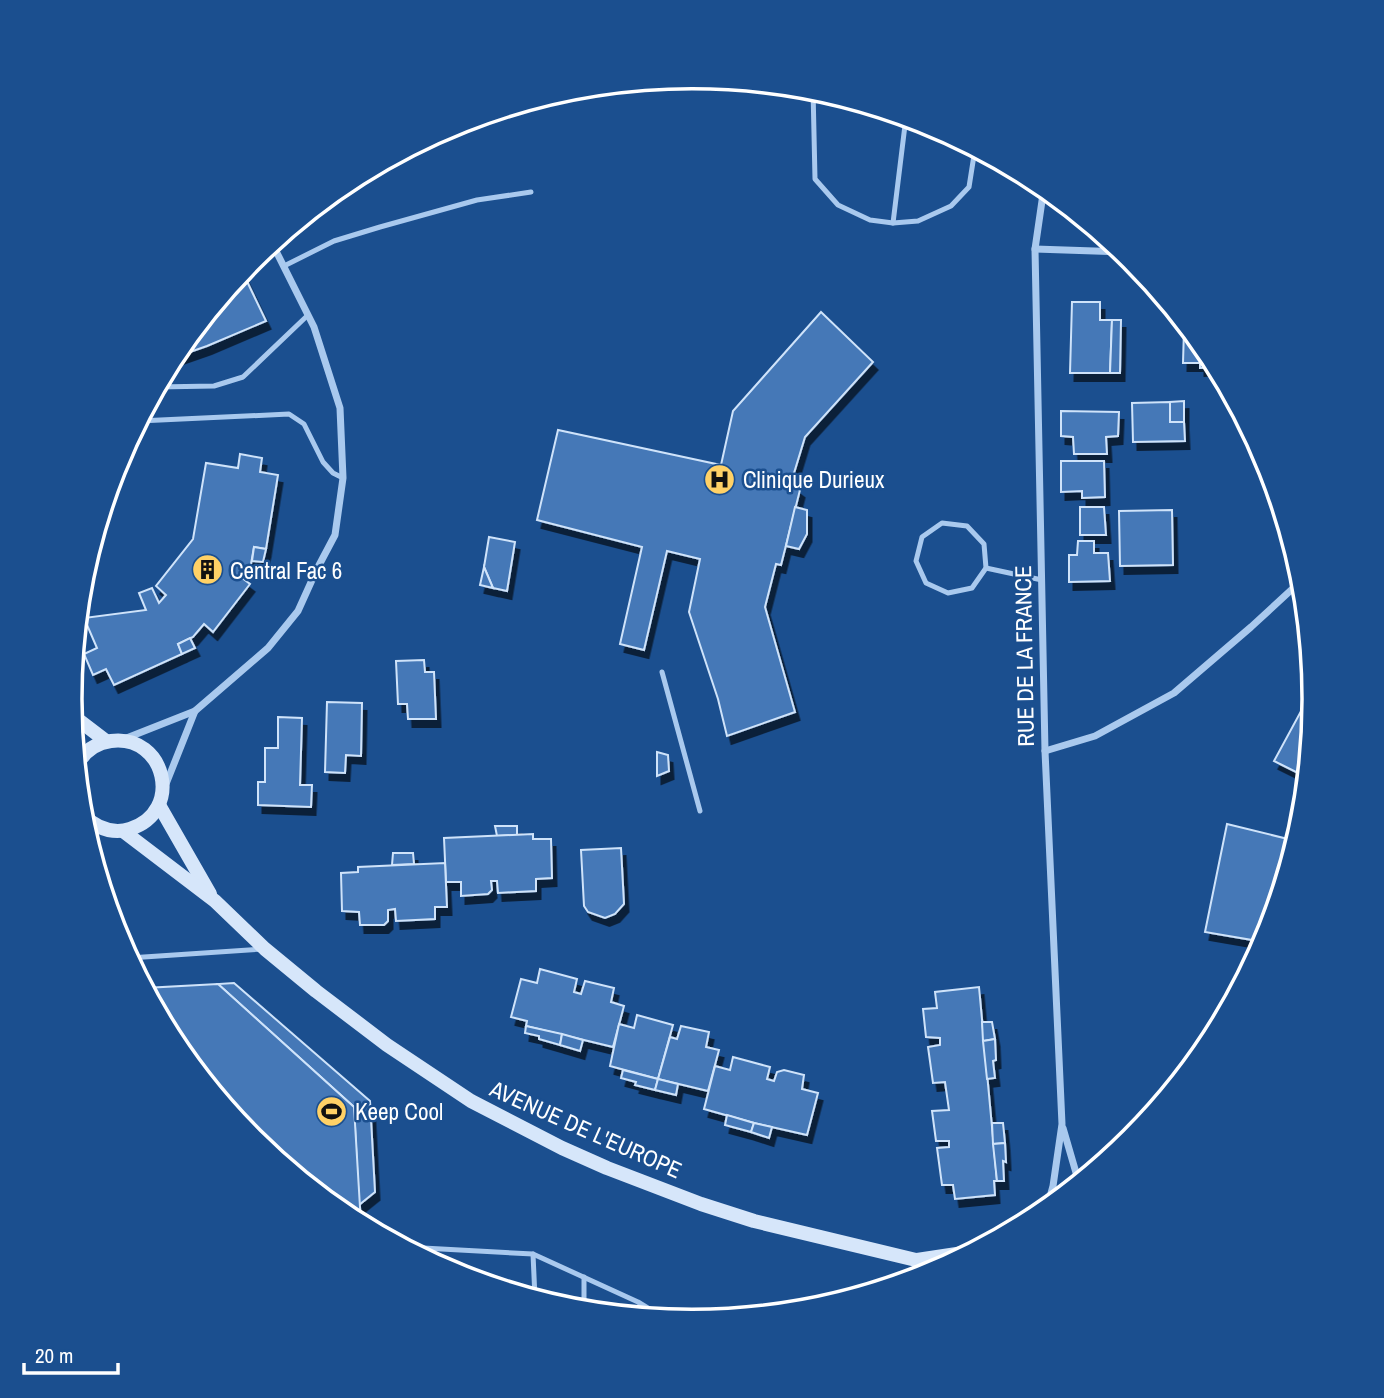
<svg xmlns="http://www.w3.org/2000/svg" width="1384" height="1398" font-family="'Archivo Narrow',sans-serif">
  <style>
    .building { fill: #4478b7; stroke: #cfe3fa; stroke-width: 2; filter: url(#shadow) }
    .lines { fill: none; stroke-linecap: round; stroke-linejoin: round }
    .lane { stroke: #a9c9ee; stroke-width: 5 }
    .street { stroke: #a9c9ee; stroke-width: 7 }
    .secondary { stroke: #d6e6fa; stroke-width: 14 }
    .labels { text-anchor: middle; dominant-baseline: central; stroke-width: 5; stroke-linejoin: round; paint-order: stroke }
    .poi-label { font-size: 23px; fill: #fff; stroke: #1b4f8f; text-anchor: start }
    .street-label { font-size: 23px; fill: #fff; stroke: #1b4f8f }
    .rim { fill: none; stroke: #fff; stroke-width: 3.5 }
  </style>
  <defs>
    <filter id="shadow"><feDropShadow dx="4.5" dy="8" stdDeviation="0" flood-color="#0009"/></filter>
  </defs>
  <rect width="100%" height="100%" fill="#1b4f8f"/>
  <g class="building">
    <path d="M242 271 266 321 207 346 173 358Z"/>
    <path d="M1072 302H1100V320H1112L1110 373H1070Z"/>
    <path d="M821 312 873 362 805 437 791 483 800 490 781 565 776 564 765 607 795 712 727 736 718 699 689 612 700 559 667 551 644 650 620 644 642 547 537 520 558 430 721 465 733 411Z"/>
    <path d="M1112 320H1121L1120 373H1110Z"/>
    <path d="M1184 329H1189L1209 354 1216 367 1200 368V363H1183Z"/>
    <path d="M1184 401V422H1170V402Z"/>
    <path d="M1170 402V422H1184L1185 441 1133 442 1132 403Z"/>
    <path d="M1061 411 1119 412 1118 436 1106 437 1107 454H1074L1073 437 1061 436Z"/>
    <path d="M240 454 262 458 260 472 278 475 266 549 254 547 251 564 241 577 250 584 213 632 204 624 193 637 178 644 182 654 114 685 106 669 93 675 84 654 97 648 84 618 146 610 139 593 152 588 159 603 166 595 156 586 193 539 206 463 238 468Z"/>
    <path d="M1061 461H1104L1105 497 1082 498V491L1061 492Z"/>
    <path d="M795 507 807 510V534L799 549 786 546Z"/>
    <path d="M1080 507H1104L1106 535H1080Z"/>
    <path d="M1172 510 1173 565 1120 566 1119 511Z"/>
    <path d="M489 537 515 542 507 591 493 588 484 567Z"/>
    <path d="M1078 541H1094V553H1108L1110 581 1069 582V555H1077Z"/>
    <path d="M254 547 266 549 263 562 252 561Z"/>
    <path d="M484 567 493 588 480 585Z"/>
    <path d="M190 638 195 648 182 654 178 644Z"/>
    <path d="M424 660 425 672H434L436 719H408L407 704H398L396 661Z"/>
    <path d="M1313 689 1314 699 1306 777 1274 761Z"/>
    <path d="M327 702 362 703 361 756 346 755 345 773 325 772Z"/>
    <path d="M278 717 302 718 300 785H312L311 807 258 805V782H265V748H278Z"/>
    <path d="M657 752 668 755 669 771 657 776Z"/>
    <path d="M1227 824 1296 841 1264 942 1205 932Z"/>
    <path d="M495 826H517V835L497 836Z"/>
    <path d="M533 834V839H551L552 878 536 879V891L498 893 497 881H491L492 890 488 894 461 896V882H446L444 838Z"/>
    <path d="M621 848 624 904 615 914 605 918 588 912 584 906 581 850Z"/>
    <path d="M393 853H413L414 864 392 865Z"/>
    <path d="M445 863 447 907H435V919L396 921 395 909 388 910V921L384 925H360L359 912 342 911 341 873 358 872V867Z"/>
    <path d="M540 969 577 979 574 992 581 994 585 981 614 988 611 1002 624 1006 613 1047 526 1026 527 1021 511 1017 521 979 537 983Z"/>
    <path d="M234 983 370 1101 375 1192 359 1205 354 1107 218 984Z"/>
    <path d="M218 984 354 1107 361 1224 346 1216 252 1139 175 1044 145 988Z"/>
    <path d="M979 987 997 1181H994L995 1195 955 1199 953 1185H942L937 1148 949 1147V1141H936L932 1111 949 1110 945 1082 933 1083 928 1047 940 1045V1038L926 1037 923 1009 937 1008 935 992Z"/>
    <path d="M637 1015 673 1025 658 1079 610 1066 619 1024 634 1028Z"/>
    <path d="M982 1022H992L995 1039 983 1041Z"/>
    <path d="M526 1026 562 1034 560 1045 539 1039V1036L525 1033Z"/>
    <path d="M681 1026 709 1032 706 1047 719 1050 708 1091 658 1079 670 1037 677 1039Z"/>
    <path d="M562 1034 583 1040 580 1051 560 1045Z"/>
    <path d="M995 1039 996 1060 993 1061 995 1078 987 1079 983 1041Z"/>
    <path d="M733 1057 770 1067 767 1079 774 1081 777 1072 784 1070 804 1075 802 1089 818 1093 807 1135 754 1123 704 1109 715 1066 730 1070Z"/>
    <path d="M623 1070 658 1079 655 1090 635 1085 636 1082 621 1078Z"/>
    <path d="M658 1079 678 1084 676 1095 655 1090Z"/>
    <path d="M727 1115 754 1123 751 1132 725 1125Z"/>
    <path d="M754 1123 772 1127 769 1138 751 1132Z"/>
    <path d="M992 1123H1003L1005 1143 993 1144Z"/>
    <path d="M1005 1143 1006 1162 1003 1161 1004 1181H997L993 1144Z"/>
  </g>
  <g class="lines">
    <g class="lane">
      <path d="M813 89 815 179 838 205 870 220 893 223 918 221 951 206 969 187 975 149"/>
      <path d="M893 223 906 117"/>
      <path d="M284 266 334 241 380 227 477 200 531 192"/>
      <path d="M157 387 214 386 243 377 308 315"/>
      <path d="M139 421 289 414 304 424 323 462 333 473 343 478"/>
      <path d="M942 523 967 526 984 544 986 568 972 588 948 593 926 583 916 561 922 537Z"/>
      <path d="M986 568 1042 580"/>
      <path d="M662 672 700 811"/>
      <path d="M129 958 262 949"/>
      <path d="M405 1247 533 1254 638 1302 664 1318"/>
      <path d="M533 1254 535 1298"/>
      <path d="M584 1277V1310"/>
    </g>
    <g class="street">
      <path d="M1044 187 1035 249 1045 751 1062 1124 1053 1186 1047 1208"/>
      <path d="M1035 249 1124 252"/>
      <path d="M124 739 195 711 268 648 298 611 317 569 335 535 343 478 340 408 314 327 272 243"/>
      <path d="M1045 751 1095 736 1174 693 1251 627 1302 580"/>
      <path d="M166 784 195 711"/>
      <path d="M1063 1128 1079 1183"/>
    </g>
    <g class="secondary">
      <path d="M72 715 106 741"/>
      <path d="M77 765C84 752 95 743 111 741 166 734 184 812 130 829 111 835 95 827 81 814"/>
      <path d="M159 805 210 894"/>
      <path d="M123 831 215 901 265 949 316 991 387 1045 471 1101 562 1148 607 1168 701 1204 754 1221 916 1260 939 1269"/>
      <path d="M917 1260 970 1252"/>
    </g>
  </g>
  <defs>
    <symbol id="hospital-disc" viewBox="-11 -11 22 22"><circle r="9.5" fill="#ffd166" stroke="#1b4f8f"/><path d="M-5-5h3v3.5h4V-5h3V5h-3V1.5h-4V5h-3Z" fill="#111"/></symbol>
    <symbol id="building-disc" viewBox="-11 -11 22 22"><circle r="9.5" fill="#ffd166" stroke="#1b4f8f"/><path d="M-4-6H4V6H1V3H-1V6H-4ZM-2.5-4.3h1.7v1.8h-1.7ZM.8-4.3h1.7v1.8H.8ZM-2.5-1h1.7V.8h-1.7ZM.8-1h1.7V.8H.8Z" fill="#111"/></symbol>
    <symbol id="stadium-disc" viewBox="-11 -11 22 22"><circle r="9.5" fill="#ffd166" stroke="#1b4f8f"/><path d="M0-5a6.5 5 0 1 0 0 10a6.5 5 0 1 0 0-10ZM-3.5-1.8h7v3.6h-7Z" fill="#111"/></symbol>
  </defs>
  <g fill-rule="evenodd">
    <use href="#hospital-disc" x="702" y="462" width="35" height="35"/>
    <use href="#building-disc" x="190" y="552" width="35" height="35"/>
    <use href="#stadium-disc" x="314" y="1094" width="35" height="35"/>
  </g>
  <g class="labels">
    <g class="poi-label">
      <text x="743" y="479">Clinique Durieux</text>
      <text x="230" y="570">Central Fac 6</text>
      <text x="355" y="1111">Keep Cool</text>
    </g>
    <g class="street-label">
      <text transform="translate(1024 656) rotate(-91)">RUE DE LA FRANCE</text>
      <text transform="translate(586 1129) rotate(24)">AVENUE DE L'EUROPE</text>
    </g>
  </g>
  <path d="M0 0H1384V1398H0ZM82 699a610 610 0 1 1 1220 0a610 610 0 1 1-1220 0Z" fill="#1b4f8f" fill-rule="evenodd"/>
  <path class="rim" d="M82 699a610 610 0 1 1 1220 0a610 610 0 1 1-1220 0Z"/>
  <path d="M24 1363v10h94v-10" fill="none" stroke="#ffffff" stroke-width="3.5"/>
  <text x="35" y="1363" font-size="21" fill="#ffffff" stroke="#1b4f8f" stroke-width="5" paint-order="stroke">20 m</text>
</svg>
